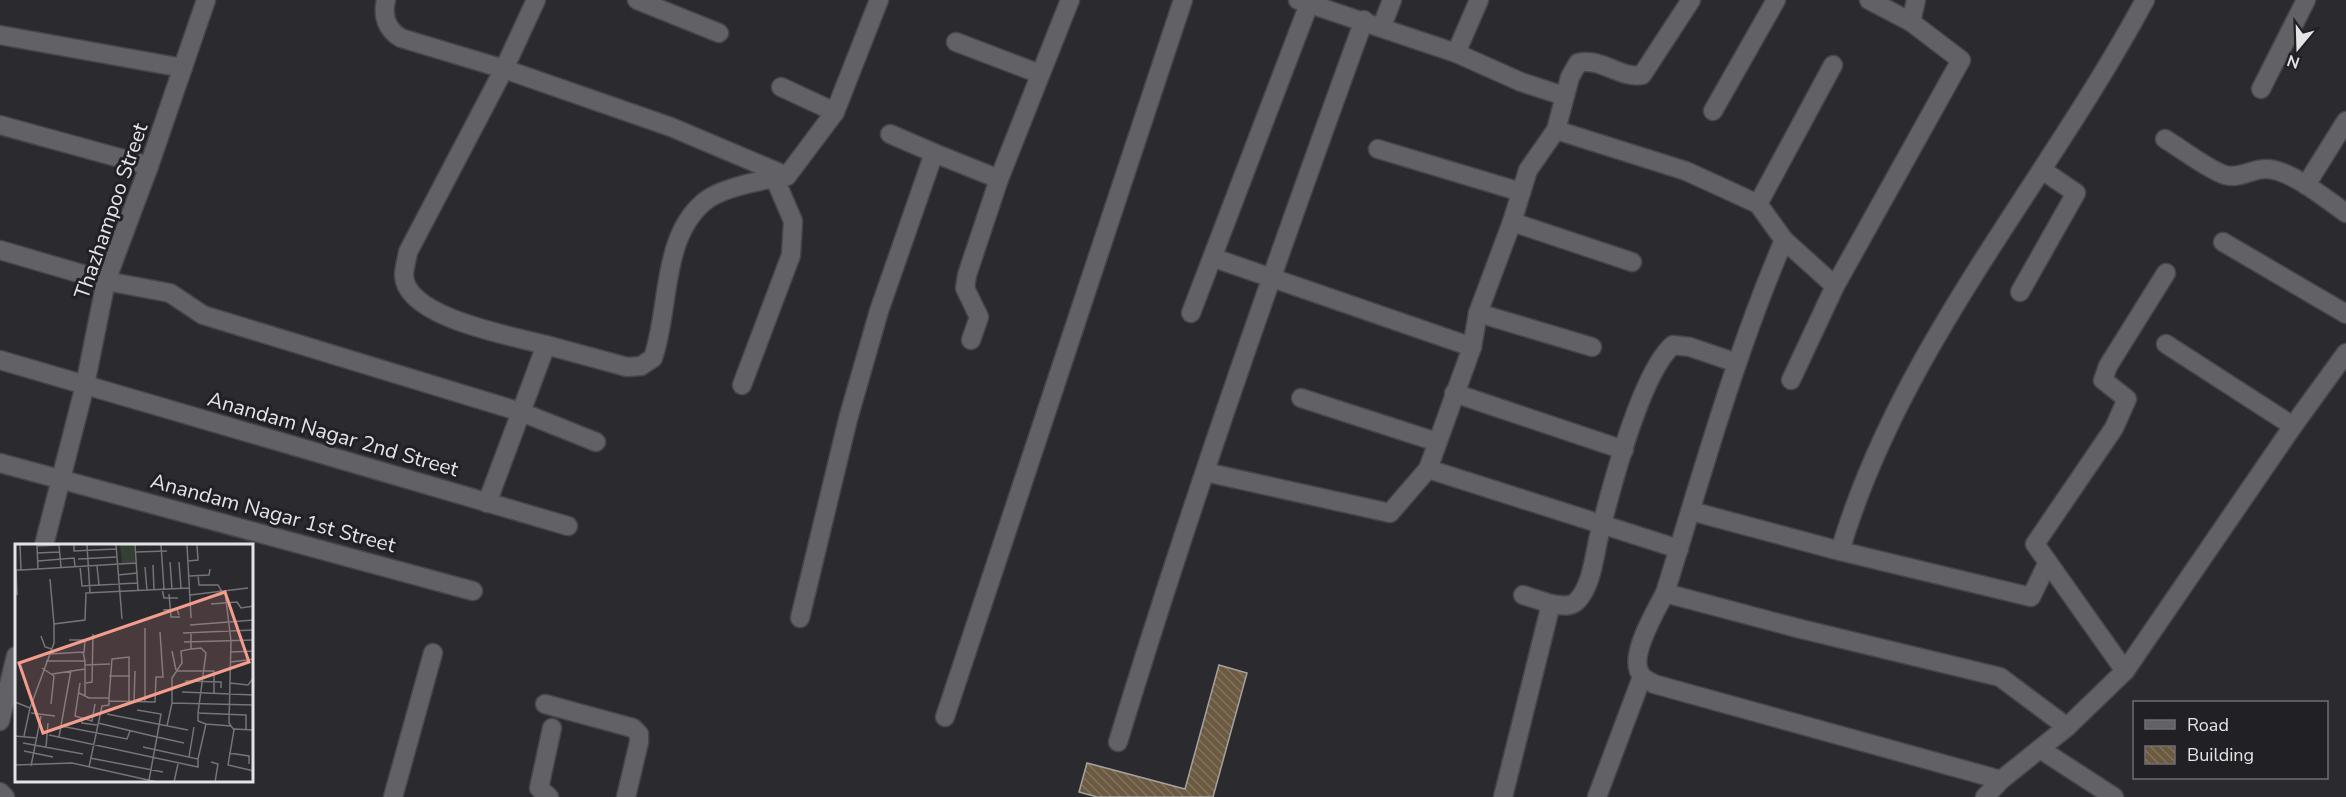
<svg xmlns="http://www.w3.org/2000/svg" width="2346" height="797" font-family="'Nunito Sans',sans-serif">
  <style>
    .building { fill: url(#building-back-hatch); stroke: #a5a29d; stroke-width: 1.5 }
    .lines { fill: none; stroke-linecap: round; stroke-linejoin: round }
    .minor-casing { stroke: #464549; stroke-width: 21 }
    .minor { stroke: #626166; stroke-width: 18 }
    .labels { text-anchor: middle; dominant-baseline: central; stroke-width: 6; stroke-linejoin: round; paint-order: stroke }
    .street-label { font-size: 21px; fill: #e4e4e7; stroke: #212125 }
    .inset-road { fill: none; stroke: #757479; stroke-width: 1.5 }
    .view { fill: #f49d8c; fill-opacity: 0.15; stroke: #f49d8c; stroke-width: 3 }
    .inset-edge { fill: none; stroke: #e4e4e7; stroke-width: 3 }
  </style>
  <defs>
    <pattern id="building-back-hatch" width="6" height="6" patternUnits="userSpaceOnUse" patternTransform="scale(1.5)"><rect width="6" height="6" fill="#6b5a41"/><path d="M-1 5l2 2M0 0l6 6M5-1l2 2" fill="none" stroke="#80725c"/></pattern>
  </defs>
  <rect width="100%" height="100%" fill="#2b2a2f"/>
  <path class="building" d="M1219 665 1247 673 1213 797H1097L1079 792 1087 763 1185 789Z"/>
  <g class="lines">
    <defs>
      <g id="minor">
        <path d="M386 0C382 16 387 30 401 38L504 69 671 127 787 176"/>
        <path d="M536 0 504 69 408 252C407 259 404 268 404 275 405 318 513 336 546 345"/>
        <path d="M637 0 719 33"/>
        <path d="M1298 0 1456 53 1521 82 1564 96"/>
        <path d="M1691 0 1642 75C1620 79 1601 57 1578 63L1570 77 1556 130 1686 171 1758 204 1784 240 1835 286"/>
        <path d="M1911 22 1916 0"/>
        <path d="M1382 26 1392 0"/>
        <path d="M0 35 183 68"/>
        <path d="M956 42 1040 74"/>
        <path d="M1456 53 1479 0"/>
        <path d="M781 87 835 112"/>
        <path d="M2261 89 2306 0"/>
        <path d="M1713 111 1776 0"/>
        <path d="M0 125 149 166"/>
        <path d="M890 134 934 153"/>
        <path d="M2165 139C2182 149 2207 169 2225 175 2239 179 2252 169 2265 169 2289 168 2327 200 2346 213"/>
        <path d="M1378 149 1521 192"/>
        <path d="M2306 185 2346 121"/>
        <path d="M1758 204 1833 65"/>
        <path d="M1512 222 1632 262"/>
        <path d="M1784 240C1735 354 1702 475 1665 593L1797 628 2000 677 2067 727"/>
        <path d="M2223 242 2346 314"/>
        <path d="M0 250 106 281 170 293 203 315 521 412 596 442"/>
        <path d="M1214 258 1472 347"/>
        <path d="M2020 292 2076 193 2042 170"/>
        <path d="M1191 313 1309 4"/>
        <path d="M1478 313 1592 347"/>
        <path d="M971 340 979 317 965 288 967 275 999 179"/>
        <path d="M2166 344 2293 426"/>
        <path d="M0 360 568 526"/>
        <path d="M1791 380 1835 286 1961 60 1911 22 1869 0"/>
        <path d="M742 385 791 255 793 221 775 179"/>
        <path d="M1454 393 1624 450"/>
        <path d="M1301 398 1437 442"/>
        <path d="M0 463 473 591"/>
        <path d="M1428 469 1679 549"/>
        <path d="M1205 472 1390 513 1428 469 1472 347 1478 313 1512 222 1528 170 1556 130"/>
        <path d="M487 503 546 345 627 367 641 366 653 358C670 309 661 238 704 202 721 187 764 180 787 176L835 112 879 0"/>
        <path d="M1691 511 1840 551 2031 597 2048 562"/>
        <path d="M44 545 85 385 106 281 149 166 206 0"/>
        <path d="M1840 551C1900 348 2046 184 2145 0"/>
        <path d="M1665 593C1656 611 1626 659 1642 676 1645 680 1651 682 1654 684L2001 780"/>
        <path d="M1523 595 1551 604"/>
        <path d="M800 618 848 419 879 311 934 153 999 179 1070 0"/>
        <path d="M2125 671 2035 544 2114 428 2127 399 2103 380 2108 366 2166 273"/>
        <path d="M545 704 633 728 639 734V742L626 797"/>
        <path d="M945 717 1183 0"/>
        <path d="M0 721 16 656"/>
        <path d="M1118 742C1192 499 1277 259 1364 20"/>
        <path d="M2040 749 2114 797"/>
        <path d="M0 792 5 797"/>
        <path d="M393 797 433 653"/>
        <path d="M549 797 539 788 552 728"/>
        <path d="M1503 797 1551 604C1560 605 1570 608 1577 601 1592 585 1594 557 1599 536 1610 492 1641 372 1673 345L1690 347 1737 363"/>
        <path d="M1597 797 1642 677"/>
        <path d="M1985 797 2001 780 2067 727 2125 671 2293 426 2346 353"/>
      </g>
    </defs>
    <use href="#minor" class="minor-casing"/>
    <use href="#minor" class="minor"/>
  </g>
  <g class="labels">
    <g class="street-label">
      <text transform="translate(111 211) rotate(-71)">Thazhampoo Street</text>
      <text transform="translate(333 434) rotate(16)">Anandam Nagar 2nd Street</text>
      <text transform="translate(273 513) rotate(15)">Anandam Nagar 1st Street</text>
    </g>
  </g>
  <g transform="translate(15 544)">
    <rect width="238" height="238" fill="#2b2a2f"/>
    <path d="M105 1H119L120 18 107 19Z" fill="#334032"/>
    <path class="inset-road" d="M22 1 23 25M44 1 46 23M59 1V7L101 5M72 1 75 49M101 1 107 75M120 1 123 46M146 1 149 45M172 1 176 74M22 2 43 1M121 8 152 7M22 9 44 8M63 15 101 13M23 17 59 14 60 22M173 17 183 16 182 1M155 18 157 45M164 18 166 44M138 21 139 46M65 22 67 42 122 39M82 22 84 41M130 23 132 46M0 26H6L5 1M1 26 2 51M6 26 121 19M103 31 122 29M183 31 184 41H203L207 48M174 32 194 31 195 25M35 35 39 80M147 45 149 54H163M210 48 216 97 214 179 219 186 213 221 239 227M154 50 156 73H165M175 51 233 44M196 60 222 58 226 64 239 62M148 66 162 65 164 71M175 81 239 76M130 84V158M168 89 239 86M26 92 30 103 37 105M54 96H70L69 109M169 98 239 96M176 105 186 104 191 109 183 169 231 171V186M157 107 161 126M216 108 239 107M35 110 68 108 70 117M31 117H70V151M216 118 239 115M70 121 95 120M27 124 39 132 36 160M161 127H199V149M37 130 70 125M94 132H115M170 137 206 138V144M65 139 60 172 77 177 80 160M71 139 77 138 78 90M215 139 233 141 239 133M167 148 239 151M64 149 74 154H94V161L87 162 74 223M94 154 97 115 114 113V158M94 157 140 158 141 133H148L145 88M0 158 15 164 39 99V80L70 76 71 49 174 44M119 158 120 127M157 159V134L167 119 166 107 176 105V89M16 169 40 172M183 169V177L191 180 183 215M92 170 173 186M66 174 67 179 82 181M83 179 142 193 146 170 122 166M191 180 216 182M46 182 112 195 115 187M152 182 157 159 239 161M219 185 239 186M34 191 183 223V215L128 203M0 192 22 194M9 192 15 164M44 193 56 126M8 199 68 210M31 203 33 179M9 207 38 213M214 209 234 212V220M174 213 179 183M75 214 148 228M196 218 203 220 200 238M0 221 57 219 142 238M16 222 26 172M134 236 142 193 169 199M159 238 163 220"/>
    <path class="view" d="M210 48 234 118 28 189 4 119Z"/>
    <rect width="238" height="238" class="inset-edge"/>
  </g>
  <rect x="2133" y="701" width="195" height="78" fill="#212125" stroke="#6f6f73" stroke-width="1.5"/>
  <rect x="2145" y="720" width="30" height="9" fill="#626166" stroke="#6f6f73" stroke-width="1.5"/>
  <text x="2187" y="731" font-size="18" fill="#e4e4e7">Road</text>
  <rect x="2145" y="746" width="30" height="18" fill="url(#building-back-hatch)" stroke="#6f6f73" stroke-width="1.5"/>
  <text x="2187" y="761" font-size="18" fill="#e4e4e7">Building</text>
  <g transform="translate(2298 48) rotate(199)" stroke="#212125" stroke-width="4.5" paint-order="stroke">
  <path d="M0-4.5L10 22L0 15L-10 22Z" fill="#e4e4e7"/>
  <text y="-9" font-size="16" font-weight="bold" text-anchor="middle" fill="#e4e4e7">N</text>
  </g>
</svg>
